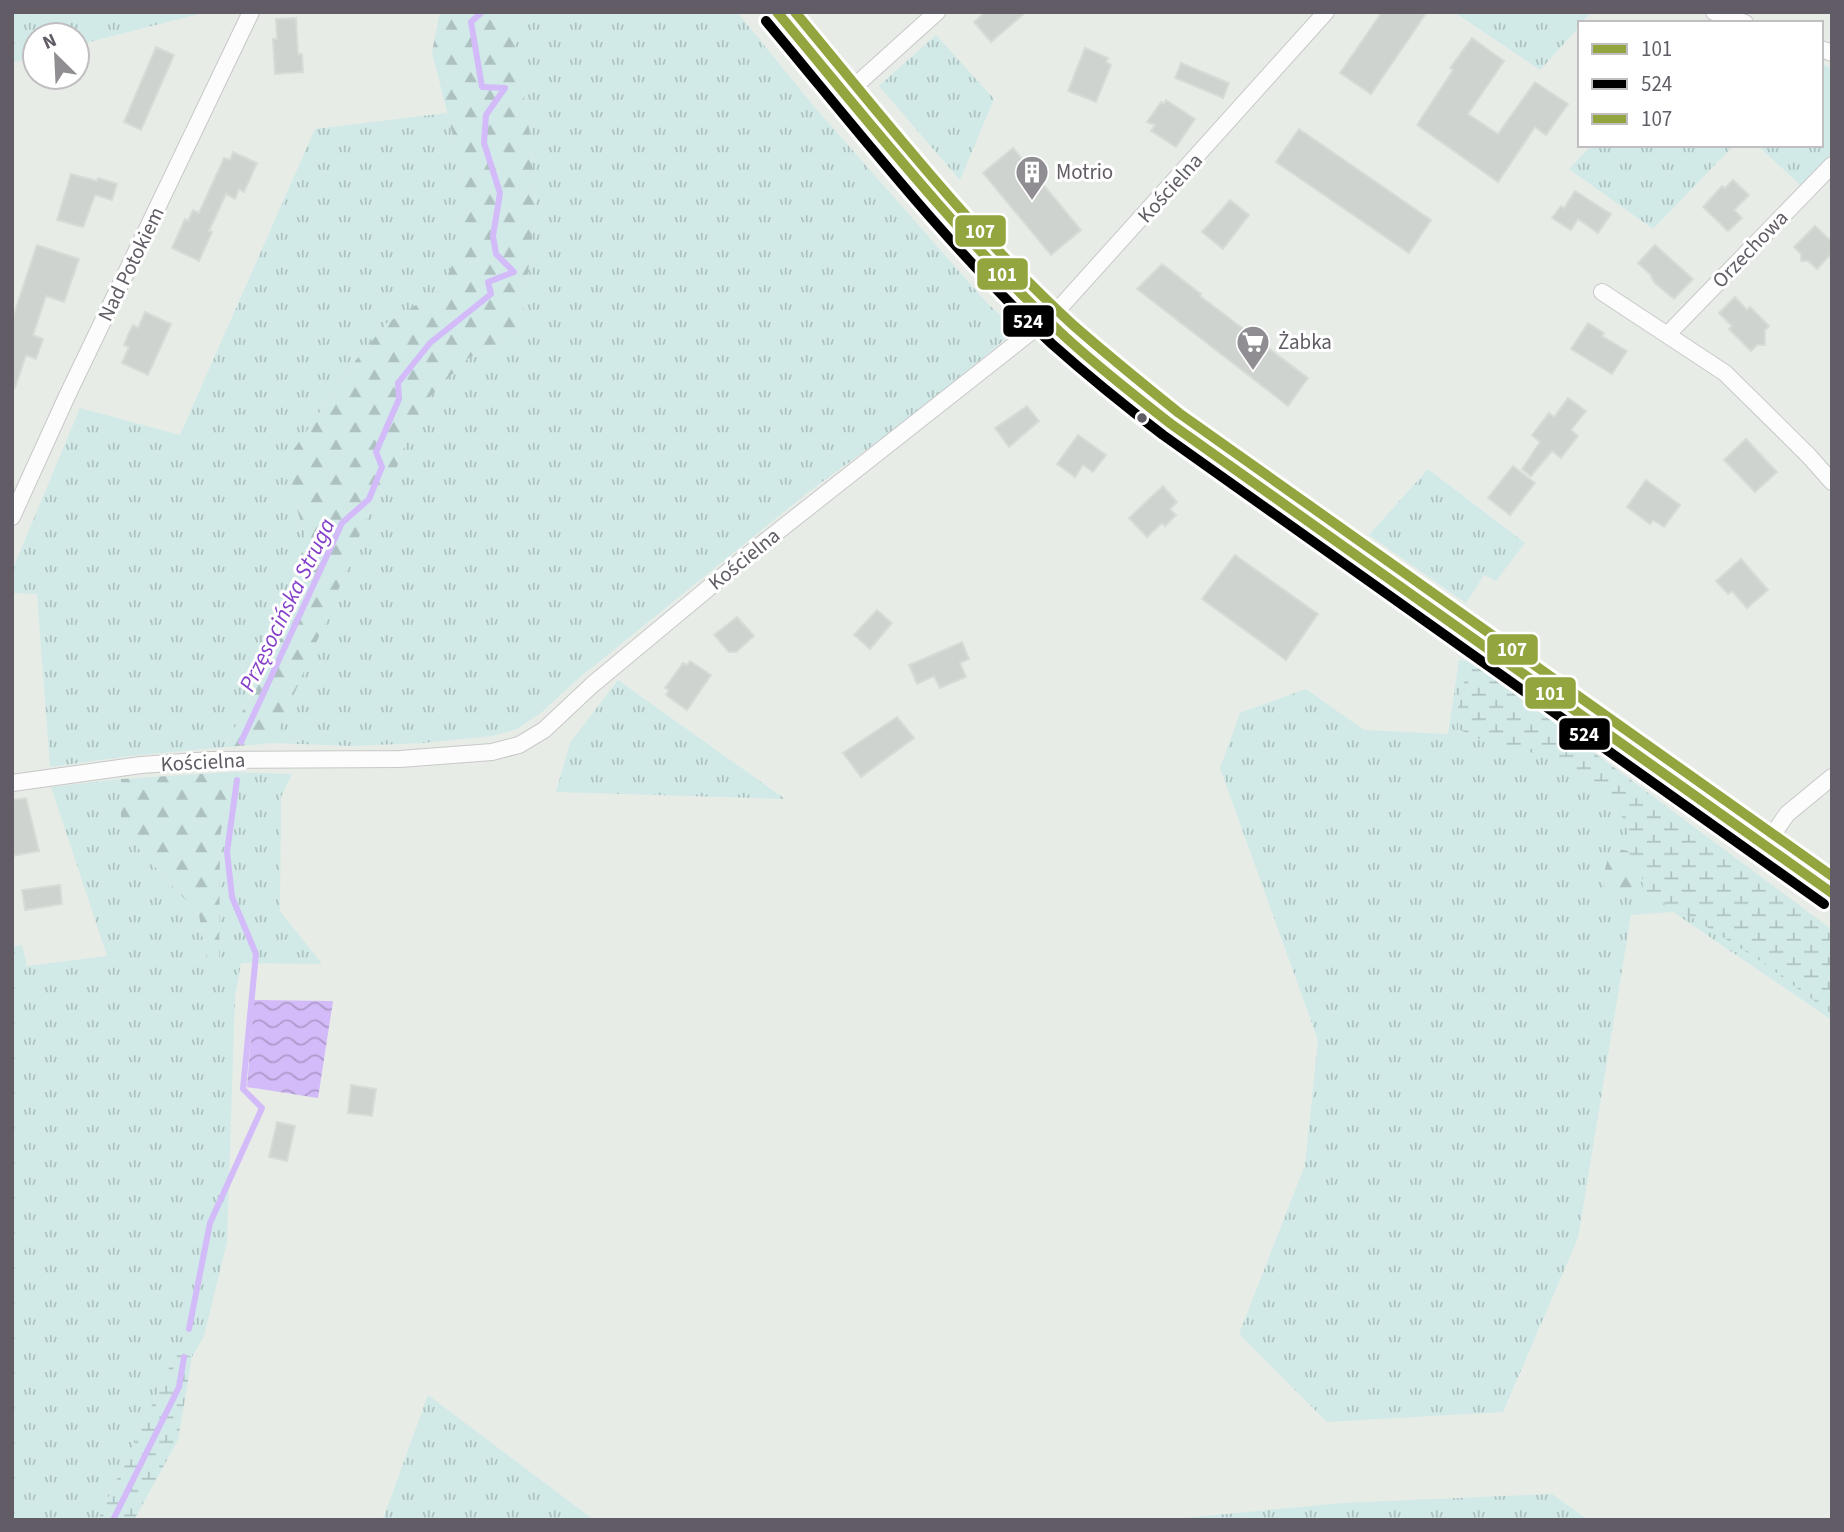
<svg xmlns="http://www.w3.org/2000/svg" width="1844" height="1532" font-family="'Source Sans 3',sans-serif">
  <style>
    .grass { fill: url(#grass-tufts) }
    .forest { fill: url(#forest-firs) }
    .wetland { fill: url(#wetland-marsh) }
    .water { fill: url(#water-waves) }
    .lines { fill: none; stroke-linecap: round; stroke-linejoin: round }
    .stream { stroke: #d3baf8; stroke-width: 6 }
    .building { fill: #cfd3cf; stroke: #d7dcd6; stroke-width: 2 }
    .street-casing { stroke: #c8c8c8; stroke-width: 18 }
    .secondary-casing { stroke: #c8c9ca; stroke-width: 24 }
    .street { stroke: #fbfcfb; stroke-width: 16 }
    .secondary { stroke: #fbfcfb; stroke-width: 23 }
    .bus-1-casing { stroke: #fff; stroke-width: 16 }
    .bus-2-casing { stroke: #fff; stroke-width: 16 }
    .bus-3-casing { stroke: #fff; stroke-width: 16 }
    .bus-1 { stroke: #92a53e; stroke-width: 10 }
    .bus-2 { stroke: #000; stroke-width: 10 }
    .bus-3 { stroke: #92a53e; stroke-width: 10 }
    .bus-dot { fill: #615c65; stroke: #fff; stroke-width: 2.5 }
    .labels { text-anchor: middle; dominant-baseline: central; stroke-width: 6; stroke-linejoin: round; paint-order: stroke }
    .poi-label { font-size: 21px; fill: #615c65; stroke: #fff; text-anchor: start }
    .street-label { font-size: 21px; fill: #615c65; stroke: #fff }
    .water-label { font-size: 23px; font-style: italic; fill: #8540c9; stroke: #fff }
    .line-badge { stroke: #fff; stroke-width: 2.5 }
    .badge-label { font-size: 19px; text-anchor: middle; font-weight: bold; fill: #fff }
  </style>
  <defs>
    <pattern id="grass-tufts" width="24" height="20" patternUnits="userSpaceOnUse" patternTransform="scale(1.75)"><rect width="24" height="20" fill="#d1eae8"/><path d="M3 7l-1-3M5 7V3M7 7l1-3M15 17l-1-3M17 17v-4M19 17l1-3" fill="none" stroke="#adc1c0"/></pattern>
    <pattern id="forest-firs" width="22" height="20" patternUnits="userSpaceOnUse" patternTransform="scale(1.75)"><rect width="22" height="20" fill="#d1eae8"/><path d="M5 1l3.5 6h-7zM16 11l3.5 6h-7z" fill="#adc1c0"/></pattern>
    <pattern id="wetland-marsh" width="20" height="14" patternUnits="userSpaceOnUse" patternTransform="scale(1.75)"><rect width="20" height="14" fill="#d1eae8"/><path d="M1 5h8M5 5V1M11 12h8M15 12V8" fill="none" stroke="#adc1c0"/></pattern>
    <pattern id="water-waves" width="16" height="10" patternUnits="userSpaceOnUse" patternTransform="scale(1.75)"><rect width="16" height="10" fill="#d3baf8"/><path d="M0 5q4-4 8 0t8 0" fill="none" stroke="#af9acc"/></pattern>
  </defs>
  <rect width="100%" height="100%" fill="#e7ece7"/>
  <g class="grass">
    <path d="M12 12H207L77 45V35H35V56L12 63Z"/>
    <path d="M531 12H737L817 110 988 304 1016 330 922 409 807 493 579 678 542 712 517 729 492 736 422 743 352 746 273 743 368 514 392 481 405 444 427 400 467 359 521 330 536 205 529 129 514 33Z"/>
    <path d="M1454 12H1592L1580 23V26L1540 70Z"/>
    <path d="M936 35 994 99 960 180 879 86Z"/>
    <path d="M1821 64 1832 68V174L1811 195 1757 145H1821Z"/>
    <path d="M447 113 455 144 464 236 442 289 387 323 356 360 320 411 296 506 306 538 293 590 277 637 226 747 129 756 50 767 37 594 12 593V571L80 408 180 435 315 129Z"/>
    <path d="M1592 145H1734L1653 229 1569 169Z"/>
    <path d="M1428 469 1525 543 1496 581 1484 575 1466 603 1369 535Z"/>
    <path d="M1459 660 1471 661 1832 930V1020L1673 912 1631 915 1578 1238 1503 1412 1327 1422 1239 1334 1305 1165 1318 1040 1220 768 1240 713 1306 689 1364 730 1448 734Z"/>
    <path d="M618 680 785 799 556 792 570 743Z"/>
    <path d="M232 772 292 774 281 797 280 911 322 964 241 963 235 997 227 1242 204 1336 192 1357 177 1351 98 1520H12V947L22 945 27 966 107 956 51 787 121 779V829L199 915 207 962H218L220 837Z"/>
    <path d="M428 1395 594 1520 383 1519Z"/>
    <path d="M1552 1494 1588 1520H1161L1343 1503Z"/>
  </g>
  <g class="forest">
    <path d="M440 12H531L514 33 529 129 536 205 521 330 467 359 427 400 405 444 392 481 368 514 332 606 273 743 226 747 277 637 306 538 296 506 287 459 356 360 387 323 442 289 464 236 455 144 432 52Z"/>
    <path d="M232 772 220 837 219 962H207L199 915 121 829V779Z"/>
    <path d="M1619 849 1628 851 1642 878 1620 899 1605 891 1603 876 1609 855Z"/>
  </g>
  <g class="wetland">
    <path d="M1471 661 1832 930V1014L1762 962 1677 908 1644 897 1642 878 1628 851 1629 835 1614 797 1558 762 1524 750 1484 741 1458 729V702Z"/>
    <path d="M177 1351 192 1357 178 1440 134 1520H98Z"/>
  </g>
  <path class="water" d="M254 1000 333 1001 318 1098 247 1087Z"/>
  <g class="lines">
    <g class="stream">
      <path d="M241 742 342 523 369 499 382 467 376 452 399 399 398 383 430 343 491 294 488 282 514 272 496 254 493 236 500 193 484 143 486 115 505 88 482 87 471 22 482 12"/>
      <path d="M189 1329 210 1223 262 1108 243 1089 256 954 232 897 227 852 237 780"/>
      <path d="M113 1520 179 1387 184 1357"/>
    </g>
  </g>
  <g class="building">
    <path d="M985 12H1026L991 42 974 22Z"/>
    <path d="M1382 12H1427L1371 94 1340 73Z"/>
    <path d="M296 18 298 54H302L303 72 275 74 273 39H277L276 19Z"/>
    <path d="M1472 38 1504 61 1468 114 1498 134 1535 82 1568 104 1546 135 1535 127 1498 182 1417 125 1453 70 1450 68Z"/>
    <path d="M156 47 174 55 141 130 124 122Z"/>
    <path d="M1085 48 1108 58 1106 62 1111 65 1096 102 1068 91Z"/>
    <path d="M1181 63 1229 83 1223 98 1175 78Z"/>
    <path d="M1166 100 1195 119 1176 147 1151 131 1155 125 1147 122 1161 102 1164 104Z"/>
    <path d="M1299 129 1431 220 1409 253 1276 162Z"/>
    <path d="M1013 148 1081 230 1051 255 983 173Z"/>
    <path d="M233 152 257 163 244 192 239 189 235 199 226 194 209 231 212 232 199 261 172 248 185 219 188 221 193 210 199 213 224 158 230 160Z"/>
    <path d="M71 174 97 181 98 178 117 184 112 200 95 195 83 227 57 220Z"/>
    <path d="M1733 180 1749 195 1734 210 1742 218 1728 231 1703 207 1722 186 1725 188Z"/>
    <path d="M1575 191 1611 214 1598 233 1578 219 1571 230 1552 218 1561 206 1564 208Z"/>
    <path d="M1230 200 1249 215 1223 249 1202 232Z"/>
    <path d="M1815 226 1832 242V253L1817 269 1808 261H1801V254L1794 247Z"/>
    <path d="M37 245 79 259 64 302 46 296 33 335 43 339 36 359 26 355 15 388 12 387V320Z"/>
    <path d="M1655 245 1693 279 1674 299 1655 283 1651 277 1652 276 1638 263Z"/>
    <path d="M1162 264 1201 294 1200 296 1308 378 1288 406 1137 289Z"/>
    <path d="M1735 297 1747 310 1750 307 1769 326 1765 330V345H1757L1751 351 1729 329 1732 326 1719 313Z"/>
    <path d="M145 312 171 324 148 375 122 363 129 347 124 345 128 335 133 325 138 328Z"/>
    <path d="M1588 323 1604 333 1602 336 1627 351 1612 374 1571 349Z"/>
    <path d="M1568 398 1586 411 1571 430 1578 436 1561 458 1552 451 1531 476 1522 469 1540 442 1532 435 1549 413 1554 417Z"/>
    <path d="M1027 406 1039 421 1009 447 995 428Z"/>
    <path d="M1078 435 1106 455 1093 472 1083 465 1075 477 1057 464Z"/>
    <path d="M1746 439 1777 472 1755 492 1724 460Z"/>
    <path d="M1513 466 1535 483 1510 515 1488 498Z"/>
    <path d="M1646 480 1680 505 1664 527 1653 520 1650 524 1627 507Z"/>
    <path d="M1163 486 1177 502 1170 509 1176 515 1165 526 1162 523 1147 537 1129 518Z"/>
    <path d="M1235 555 1318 614 1286 660 1202 599Z"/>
    <path d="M1741 559 1768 590 1747 608 1732 591 1728 594 1716 581Z"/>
    <path d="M877 610 892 623 870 649 854 635Z"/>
    <path d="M737 617 754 636 736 652H729L714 635Z"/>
    <path d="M962 642 969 659 960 663 966 677 940 688 934 676 917 684 909 665Z"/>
    <path d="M690 661 711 675 687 710 666 695 669 690 665 688 683 663 687 665Z"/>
    <path d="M897 717 914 738 861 777 843 753Z"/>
    <path d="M26 798 39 851 12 856V800Z"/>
    <path d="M60 885 62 904 25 910 22 890Z"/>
    <path d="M351 1085 376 1089 372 1116 348 1113Z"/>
    <path d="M277 1122 295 1126 287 1161 269 1157Z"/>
  </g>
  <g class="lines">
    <defs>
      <g id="street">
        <path d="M1714 12 1745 23"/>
        <path d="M1821 49 1832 53"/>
        <path d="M846 94 937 12"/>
        <path d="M1602 292 1725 373 1809 456 1832 482"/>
        <path d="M1668 334 1832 165"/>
        <path d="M12 517 67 396 251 12"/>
        <path d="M12 783 141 765 211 760 400 759 492 752 519 745 544 730 592 685 753 551 1056 312 1326 12"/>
        <path d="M1765 846 1787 814 1832 777"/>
      </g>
      <path id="secondary" d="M777 12C900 158 1016 312 1171 424L1832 893"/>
    </defs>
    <use href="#street" class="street-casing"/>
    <use href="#secondary" class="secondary-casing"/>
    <use href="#street" class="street"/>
    <use href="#secondary" class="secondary"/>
    <defs>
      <path id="bus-1" d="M777 12C868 121 957 234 1060 332 1095 365 1133 394 1171 424L1832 893"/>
      <path id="bus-2" d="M766 21C858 131 947 246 1052 344 1088 376 1125 406 1163 435L1824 904"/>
      <path id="bus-3" d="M795 12C884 119 970 230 1072 324 1107 355 1143 384 1179 413L1832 876"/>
    </defs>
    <use href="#bus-1" class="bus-1-casing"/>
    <use href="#bus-2" class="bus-2-casing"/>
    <use href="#bus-3" class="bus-3-casing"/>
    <use href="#bus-1" class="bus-1"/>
    <use href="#bus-2" class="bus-2"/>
    <use href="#bus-3" class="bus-3"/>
  </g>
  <defs>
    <symbol id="building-pin" viewBox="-11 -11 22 30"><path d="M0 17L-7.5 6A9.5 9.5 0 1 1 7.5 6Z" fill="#908e92" stroke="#fff"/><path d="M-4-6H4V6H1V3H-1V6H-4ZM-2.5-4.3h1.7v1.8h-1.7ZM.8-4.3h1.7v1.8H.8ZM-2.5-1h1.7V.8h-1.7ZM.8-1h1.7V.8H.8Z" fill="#fff"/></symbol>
    <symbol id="supermarket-pin" viewBox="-11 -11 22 30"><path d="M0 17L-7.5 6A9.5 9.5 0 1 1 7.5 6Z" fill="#908e92" stroke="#fff"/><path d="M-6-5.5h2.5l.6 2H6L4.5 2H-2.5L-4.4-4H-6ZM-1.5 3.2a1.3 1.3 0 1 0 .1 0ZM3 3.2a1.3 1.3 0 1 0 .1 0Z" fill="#fff"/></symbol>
  </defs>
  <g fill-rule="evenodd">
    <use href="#building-pin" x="1013" y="153" width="38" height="52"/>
    <use href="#supermarket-pin" x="1234" y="323" width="38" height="52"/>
  </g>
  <circle class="bus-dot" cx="1142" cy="418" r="6"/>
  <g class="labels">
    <g class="poi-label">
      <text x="1056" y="172">Motrio</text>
      <text x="1278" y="342">Żabka</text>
    </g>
    <g class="street-label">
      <text transform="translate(1170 188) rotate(-48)">Kościelna</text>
      <text transform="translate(1750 249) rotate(-46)">Orzechowa</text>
      <text transform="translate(131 264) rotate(-64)">Nad Potokiem</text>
      <text transform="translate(744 559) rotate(-39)">Kościelna</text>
      <text transform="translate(203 762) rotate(-3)">Kościelna</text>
    </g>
    <g class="water-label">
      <text transform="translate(287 605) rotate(-64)">Przęsocińska Struga</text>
    </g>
  </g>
  <g class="line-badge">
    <rect x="954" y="214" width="53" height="34" rx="7" fill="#92a53e"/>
    <rect x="976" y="257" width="53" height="34" rx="7" fill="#92a53e"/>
    <rect x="1002" y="304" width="53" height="34" rx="7" fill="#000"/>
    <rect x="1486" y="633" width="53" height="33" rx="7" fill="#92a53e"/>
    <rect x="1524" y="676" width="53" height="34" rx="7" fill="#92a53e"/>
    <rect x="1558" y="717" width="53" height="34" rx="7" fill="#000"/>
  </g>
  <g class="badge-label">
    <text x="980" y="238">107</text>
    <text x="1002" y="281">101</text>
    <text x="1028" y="328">524</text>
    <text x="1512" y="656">107</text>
    <text x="1550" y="700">101</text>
    <text x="1584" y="741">524</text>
  </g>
  <rect width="1844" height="1532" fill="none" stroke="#615c65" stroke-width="28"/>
  <rect x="1578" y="21" width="245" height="126" fill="#ffffff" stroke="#c0bec1" stroke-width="2"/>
  <rect x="1592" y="44" width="35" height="10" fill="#92a53e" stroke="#c0bec1" stroke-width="2"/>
  <text x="1641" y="56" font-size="21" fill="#615c65">101</text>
  <rect x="1592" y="79" width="35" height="10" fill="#000000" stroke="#c0bec1" stroke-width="2"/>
  <text x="1641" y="91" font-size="21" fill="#615c65">524</text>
  <rect x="1592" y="114" width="35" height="10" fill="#92a53e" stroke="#c0bec1" stroke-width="2"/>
  <text x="1641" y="126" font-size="21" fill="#615c65">107</text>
  <g transform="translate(56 56) rotate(336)"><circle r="33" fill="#ffffff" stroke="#c0bec1" stroke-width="2"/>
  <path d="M0-5L12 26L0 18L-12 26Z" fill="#908e92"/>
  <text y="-10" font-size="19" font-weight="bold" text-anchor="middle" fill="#615c65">N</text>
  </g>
</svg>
